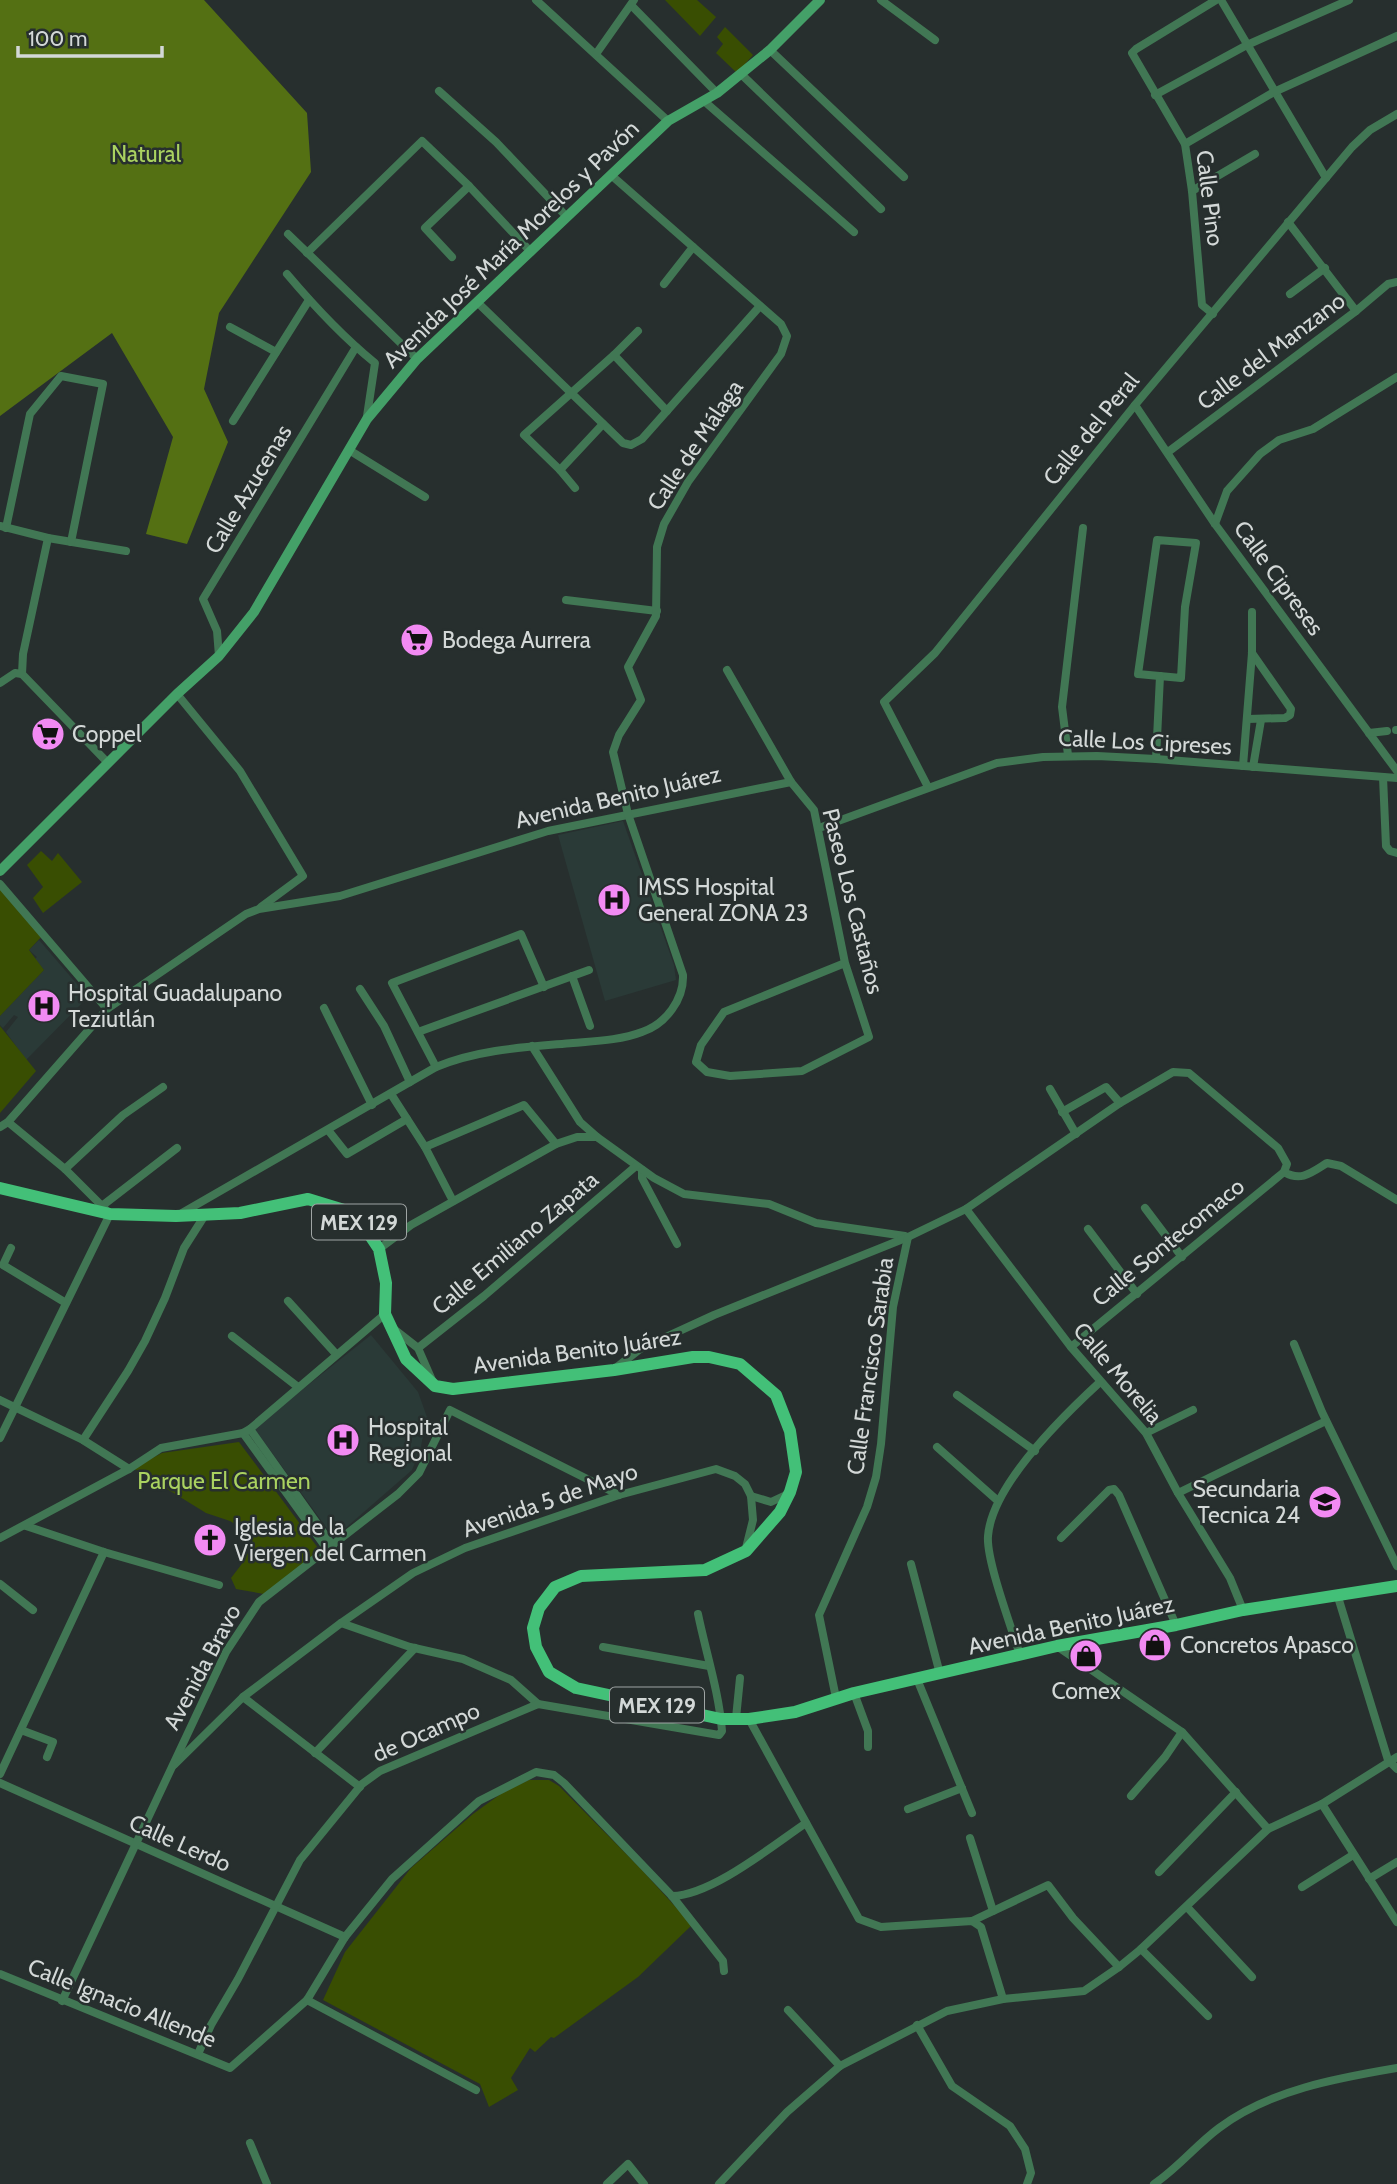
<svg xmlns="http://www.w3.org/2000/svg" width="1397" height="2184" font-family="Cabin,sans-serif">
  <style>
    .built { fill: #2a3a37 }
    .green { fill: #394e02 }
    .forest { fill: #547013 }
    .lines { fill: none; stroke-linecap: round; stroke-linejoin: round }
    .street { stroke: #417754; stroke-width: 8 }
    .secondary { stroke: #44a068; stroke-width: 10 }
    .primary { stroke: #43c078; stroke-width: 12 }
    .labels { text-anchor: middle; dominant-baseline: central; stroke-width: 5; stroke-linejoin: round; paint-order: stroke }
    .shield { fill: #272f2e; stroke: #9fa5a4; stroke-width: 2 }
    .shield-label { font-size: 21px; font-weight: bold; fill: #d3d8d7 }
    .park-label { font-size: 23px; fill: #aad260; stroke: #272f2e }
    .street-label { font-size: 23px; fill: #d3d8d7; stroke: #272f2e }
    .poi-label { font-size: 23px; fill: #d3d8d7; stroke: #272f2e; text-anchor: start }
  </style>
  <rect width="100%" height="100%" fill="#272f2e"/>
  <g class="built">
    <path d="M623 821 674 965 676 980 605 1001 558 835Z"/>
    <path d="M39 940 88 997 26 1060 6 1032 18 1017 14 1015 3 1028 0 1025V1016L44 970 35 959 37 957 29 950Z"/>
    <path d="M371 1335 418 1392 427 1417 420 1451 412 1470 334 1538 254 1428Z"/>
  </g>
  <g class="green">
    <path d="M665 0H697L716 17 700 36Z"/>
    <path d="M725 27 753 55 737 73 716 53 723 44 717 37Z"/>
    <path d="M41 851 52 861 58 853 82 882 43 913 33 898 43 887 27 865Z"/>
    <path d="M0 884 43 935 29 950 44 970 0 1016Z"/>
    <path d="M0 1026 36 1071 0 1113Z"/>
    <path d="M239 1442 321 1552 264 1594 236 1589 231 1578 241 1565 253 1544 251 1537 246 1531 230 1521 206 1513 133 1468 162 1453Z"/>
    <path d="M529 1780H549L559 1786 640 1868 692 1925 638 1977 554 2038 551 2037 535 2052 530 2048 511 2078 518 2090 489 2107 480 2084 323 2000 345 1952 411 1868 473 1814 502 1793Z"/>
  </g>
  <path class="forest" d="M0 0H204L307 113 311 172 219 313 204 389 228 442 187 544 146 534 173 437 112 333 0 416Z"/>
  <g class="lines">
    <g class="street">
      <path d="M536 0 668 121"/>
      <path d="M881 0 935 40"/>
      <path d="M1221 0 1326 178"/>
      <path d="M631 5 717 93"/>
      <path d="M770 50 904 177"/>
      <path d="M596 54 634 0"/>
      <path d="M741 74 881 209"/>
      <path d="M439 91 496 142 567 217"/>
      <path d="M1155 95 1247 45 1349 0"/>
      <path d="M704 101 854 232"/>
      <path d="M1185 144 1274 92 1397 36"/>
      <path d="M1192 191 1255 154"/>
      <path d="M1288 222 1356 311"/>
      <path d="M288 234 417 359"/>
      <path d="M307 253 422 141 469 186 531 252"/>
      <path d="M452 257 425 228 469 186"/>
      <path d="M287 274C314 306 343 337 375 363L367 416"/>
      <path d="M664 284 693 247"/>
      <path d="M1290 294 1325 268"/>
      <path d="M477 302 623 443 631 445 642 439 760 306"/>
      <path d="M1213 314 1202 305 1192 191 1185 144 1132 53 1136 49 1216 0"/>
      <path d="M230 327 276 352"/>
      <path d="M614 355 667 411"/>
      <path d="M1135 405 1215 524 1397 771"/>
      <path d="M233 421 309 300"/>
      <path d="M349 450 425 497"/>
      <path d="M1168 452 1356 311 1388 284 1397 282"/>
      <path d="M560 470 603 424"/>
      <path d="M575 488 560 470 524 435 614 355 638 331"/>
      <path d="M1215 524 1227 491 1260 454 1279 440 1313 429 1397 377"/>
      <path d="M0 526 48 538 126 551"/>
      <path d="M6 528 30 414 61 376 103 384 71 542"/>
      <path d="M48 538 23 654 22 674 108 763"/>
      <path d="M1157 540 1196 543 1185 607 1181 678 1138 674Z"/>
      <path d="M566 600 657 611"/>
      <path d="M219 656 217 631 203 599 356 347"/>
      <path d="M727 670 791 782 814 810 845 963 869 1037 802 1071 730 1076 707 1072 696 1062 701 1045 724 1012 845 963"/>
      <path d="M0 683 15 673 22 674"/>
      <path d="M177 694 240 771 303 876 261 907"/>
      <path d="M1248 719 1285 718 1290 715 1291 709 1252 653"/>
      <path d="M1396 730H1397"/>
      <path d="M1369 733 1387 731"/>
      <path d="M1068 755 1062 707 1083 528"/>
      <path d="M1156 759 1160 676"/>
      <path d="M1243 766 1252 653V612"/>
      <path d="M1253 767 1261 720"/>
      <path d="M1383 777 1386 846 1390 851 1397 853"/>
      <path d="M928 787 884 702 935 653 1135 405 1352 147 1370 130 1397 114"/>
      <path d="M819 828 997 763 1043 757 1097 756 1156 759 1397 778"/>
      <path d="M0 884 107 1009"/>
      <path d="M572 976 590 1026"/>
      <path d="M360 989 384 1026 410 1082"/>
      <path d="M324 1008 372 1105"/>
      <path d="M418 1032 589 970"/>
      <path d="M532 1046 580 1122 597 1137"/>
      <path d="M436 1067 392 983 521 934 544 987"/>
      <path d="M1050 1089 1076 1134"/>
      <path d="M391 1094 425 1147 453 1201"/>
      <path d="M1062 1112 1106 1087 1120 1103"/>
      <path d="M0 1127 8 1122 107 1009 246 914 259 909 340 896 548 831 791 782"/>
      <path d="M328 1130 347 1154 407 1119"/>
      <path d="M425 1147 524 1105 556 1144"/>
      <path d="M65 1169 123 1115 163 1087"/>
      <path d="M642 1170V1178L677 1244"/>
      <path d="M1284 1172C1301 1182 1311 1173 1327 1163L1341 1166 1397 1200"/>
      <path d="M1145 1208 1182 1257"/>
      <path d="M98 1209 177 1148"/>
      <path d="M966 1209 1071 1347 1146 1433 1178 1493 1230 1578 1243 1610"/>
      <path d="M182 1213 436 1067C479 1049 527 1047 573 1043 596 1041 621 1040 642 1032 666 1024 684 999 683 975L628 814 613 752 619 735 641 700 628 667 656 616 657 547 664 524 688 482 781 354 787 336 781 324 611 175"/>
      <path d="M1088 1229 1137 1294"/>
      <path d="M11 1248 3 1265 66 1303"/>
      <path d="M379 1249 411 1225 556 1144 577 1137H597L654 1178 684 1194 769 1204 816 1223 905 1236"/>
      <path d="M288 1301 336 1354"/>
      <path d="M395 1330 418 1348 432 1380"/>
      <path d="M232 1336 298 1387"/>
      <path d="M1294 1344 1322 1412 1397 1566"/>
      <path d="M418 1348 484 1296 636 1166"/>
      <path d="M617 1367 640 1349 714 1315 908 1237 966 1209 1120 1103 1173 1072 1189 1073 1278 1148 1287 1164 1284 1172 1071 1347"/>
      <path d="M957 1395 1035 1451"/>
      <path d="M0 1400 83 1440 129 1469"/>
      <path d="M250 1429 333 1546"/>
      <path d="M243 1433 327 1549"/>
      <path d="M1146 1433 1193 1410"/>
      <path d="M0 1438 110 1214 65 1169 8 1122"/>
      <path d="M83 1440 128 1371 145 1341 165 1298 184 1248 205 1215"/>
      <path d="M937 1447 998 1501"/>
      <path d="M1178 1493 1326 1421"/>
      <path d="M751 1496 771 1502 788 1494"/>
      <path d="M26 1526 104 1552 219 1585"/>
      <path d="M0 1538 129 1469 161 1448 243 1433 250 1429 385 1314"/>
      <path d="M1061 1538 1109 1490 1114 1489 1119 1495 1176 1625"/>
      <path d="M911 1564 940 1674"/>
      <path d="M0 1584 33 1610"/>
      <path d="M1338 1597 1388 1760 1397 1769"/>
      <path d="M341 1623 410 1647 463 1659 511 1680 538 1704"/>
      <path d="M603 1647 709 1666"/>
      <path d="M1058 1647 1182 1732 1268 1829"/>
      <path d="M1020 1655C1012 1629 986 1560 988 1536 992 1485 1063 1416 1100 1382"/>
      <path d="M917 1679 972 1813"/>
      <path d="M854 1693 868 1731V1747"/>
      <path d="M243 1697 360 1787"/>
      <path d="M836 1698 819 1615 867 1507 876 1477 881 1444 893 1307 908 1237"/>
      <path d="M736 1718 740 1678"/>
      <path d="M749 1719 859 1919 881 1927 972 1921 981 1927 1003 1999"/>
      <path d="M21 1730 53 1742 47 1757"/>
      <path d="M315 1753 415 1648"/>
      <path d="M174 1765 243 1697 341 1623 413 1573 465 1548 619 1495 716 1469 735 1476 745 1484 751 1496 753 1520 746 1548"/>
      <path d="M0 1774 104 1552"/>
      <path d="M0 1783 345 1937"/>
      <path d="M1131 1796 1165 1757 1182 1732"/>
      <path d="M1322 1804 1397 1922"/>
      <path d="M908 1809 962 1788"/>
      <path d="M970 1838 993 1911"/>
      <path d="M1159 1872 1236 1792"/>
      <path d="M1369 1879 1397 1862"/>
      <path d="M1302 1887 1353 1855"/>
      <path d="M672 1896C712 1895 772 1846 806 1823"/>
      <path d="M1187 1907 1252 1977"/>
      <path d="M972 1921 1048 1885 1073 1918 1119 1967"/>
      <path d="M1141 1949 1208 2016"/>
      <path d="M0 1974 230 2068 307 2000 345 1937 392 1879 479 1801 536 1772 554 1775 564 1783 672 1896 723 1961 724 1971"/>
      <path d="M307 2000 476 2090"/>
      <path d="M62 2001 226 1652 259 1602 398 1494 419 1473 450 1410 619 1495"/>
      <path d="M788 2010 840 2066"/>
      <path d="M917 2025 952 2086 1010 2126 1025 2149 1031 2173 1027 2184"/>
      <path d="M198 2054 211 2025 238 1979 300 1860 362 1784 380 1771 538 1704 719 1735 722 1731C719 1692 706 1653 698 1614"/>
      <path d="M250 2143 267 2184"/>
      <path d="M607 2184 628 2164 644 2184"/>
      <path d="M719 2184 787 2112 840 2066 947 2011 1003 1999 1084 1991 1119 1967 1141 1949 1268 1829 1322 1804 1397 1757"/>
      <path d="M1154 2184C1178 2168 1196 2145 1219 2128 1269 2090 1338 2078 1397 2068"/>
    </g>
    <path class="secondary" d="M0 871 177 694 219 656 254 612 367 419 417 359 668 121 717 93 770 50 820 0"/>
    <path class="primary" d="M0 1188 110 1214 176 1216 240 1213 308 1199 344 1210 363 1225 379 1249 386 1283 385 1314 406 1359 435 1386 453 1389 614 1370 693 1357H709L740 1364 776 1395 790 1431 796 1472 790 1492 780 1512 746 1551 705 1570 581 1576 555 1587 539 1608 533 1628 536 1647 549 1672 576 1688 721 1719H749L795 1712 854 1693 1057 1646 1176 1625 1243 1610 1397 1586"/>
  </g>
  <defs>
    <symbol id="supermarket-disc" viewBox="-11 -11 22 22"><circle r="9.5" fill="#f28af3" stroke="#272f2e"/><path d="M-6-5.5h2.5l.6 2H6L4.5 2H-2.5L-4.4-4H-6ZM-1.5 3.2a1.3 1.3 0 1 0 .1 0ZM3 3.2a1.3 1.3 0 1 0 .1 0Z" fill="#111"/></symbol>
    <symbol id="hospital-disc" viewBox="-11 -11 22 22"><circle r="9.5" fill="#f28af3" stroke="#272f2e"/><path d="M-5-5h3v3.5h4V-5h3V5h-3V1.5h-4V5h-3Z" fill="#111"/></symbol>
    <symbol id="school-disc" viewBox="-11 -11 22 22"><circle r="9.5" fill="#f28af3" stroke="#272f2e"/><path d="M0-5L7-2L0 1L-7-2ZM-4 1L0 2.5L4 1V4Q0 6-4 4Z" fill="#111"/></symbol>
    <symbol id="church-disc" viewBox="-11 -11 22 22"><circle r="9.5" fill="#f28af3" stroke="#272f2e"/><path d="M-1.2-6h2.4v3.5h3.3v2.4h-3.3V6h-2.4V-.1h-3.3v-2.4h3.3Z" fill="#111"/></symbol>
    <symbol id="shop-disc" viewBox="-11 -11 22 22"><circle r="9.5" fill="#f28af3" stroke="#272f2e"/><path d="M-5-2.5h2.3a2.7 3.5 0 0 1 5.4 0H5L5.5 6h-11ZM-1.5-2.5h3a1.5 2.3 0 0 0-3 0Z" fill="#111"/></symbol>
  </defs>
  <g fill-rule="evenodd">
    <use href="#supermarket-disc" x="398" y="621" width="38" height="38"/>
    <use href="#supermarket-disc" x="29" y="715" width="38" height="38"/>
    <use href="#hospital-disc" x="595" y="881" width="38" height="38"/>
    <use href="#hospital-disc" x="25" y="987" width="38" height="38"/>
    <use href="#hospital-disc" x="324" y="1421" width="38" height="38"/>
    <use href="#school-disc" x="1306" y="1483" width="38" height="38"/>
    <use href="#church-disc" x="191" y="1521" width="38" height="38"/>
    <use href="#shop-disc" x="1136" y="1626" width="38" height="38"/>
    <use href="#shop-disc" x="1067" y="1637" width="38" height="38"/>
  </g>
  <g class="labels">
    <g class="shield">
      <rect x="312" y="1204.5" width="94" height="35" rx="5"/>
      <rect x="610" y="1687.5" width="94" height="35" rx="5"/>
    </g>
    <g class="shield-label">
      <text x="359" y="1222">MEX 129</text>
      <text x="657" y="1705">MEX 129</text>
    </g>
    <g class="park-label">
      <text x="146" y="154">Natural</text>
      <text x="224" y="1481">Parque El Carmen</text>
    </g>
    <g class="street-label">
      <text transform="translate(1210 198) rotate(83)">Calle Pino</text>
      <text transform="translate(511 244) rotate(-44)">Avenida José María Morelos y Pavón</text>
      <text transform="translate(1271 351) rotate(-37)">Calle del Manzano</text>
      <text transform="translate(1091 429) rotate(-51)">Calle del Peral</text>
      <text transform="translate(695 445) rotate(-56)">Calle de Málaga</text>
      <text transform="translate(248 489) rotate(-59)">Calle Azucenas</text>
      <text transform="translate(1279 578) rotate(54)">Calle Cipreses</text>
      <text transform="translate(1145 742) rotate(3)">Calle Los Cipreses</text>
      <text transform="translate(618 797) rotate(-13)">Avenida Benito Juárez</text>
      <text transform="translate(853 901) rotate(76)">Paseo Los Castaños</text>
      <text transform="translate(1168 1242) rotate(-39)">Calle Sontecomaco</text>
      <text transform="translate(515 1243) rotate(-40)">Calle Emiliano Zapata</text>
      <text transform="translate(577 1351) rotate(-8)">Avenida Benito Juárez</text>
      <text transform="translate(870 1366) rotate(-82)">Calle Francisco Sarabia</text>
      <text transform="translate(1118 1373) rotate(50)">Calle Morelia</text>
      <text transform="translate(550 1500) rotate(-19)">Avenida 5 de Mayo</text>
      <text transform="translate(1071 1625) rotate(-12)">Avenida Benito Juárez</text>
      <text transform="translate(202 1667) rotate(-62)">Avenida Bravo</text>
      <text transform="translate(426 1732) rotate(-24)">de Ocampo</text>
      <text transform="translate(180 1843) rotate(24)">Calle Lerdo</text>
      <text transform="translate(122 2003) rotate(22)">Calle Ignacio Allende</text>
    </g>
    <g class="poi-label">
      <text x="442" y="640">Bodega Aurrera</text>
      <text x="72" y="734">Coppel</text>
      <text x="638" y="887">IMSS Hospital<tspan x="638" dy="26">General ZONA 23</tspan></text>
      <text x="68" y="993">Hospital Guadalupano<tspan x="68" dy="26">Teziutlán</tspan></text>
      <text x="368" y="1427">Hospital<tspan x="368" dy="26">Regional</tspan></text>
      <text x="1300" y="1489" text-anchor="end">Secundaria<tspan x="1300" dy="26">Tecnica 24</tspan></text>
      <text x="234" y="1527">Iglesia de la<tspan x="234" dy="26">Viergen del Carmen</tspan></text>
      <text x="1180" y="1645">Concretos Apasco</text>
      <text x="1086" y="1691" text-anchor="middle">Comex</text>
    </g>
  </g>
  <path d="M18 46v10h144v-10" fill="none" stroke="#d3d8d7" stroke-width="3.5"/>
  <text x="28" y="46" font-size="21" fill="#d3d8d7" stroke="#272f2e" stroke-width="5" paint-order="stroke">100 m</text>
</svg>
